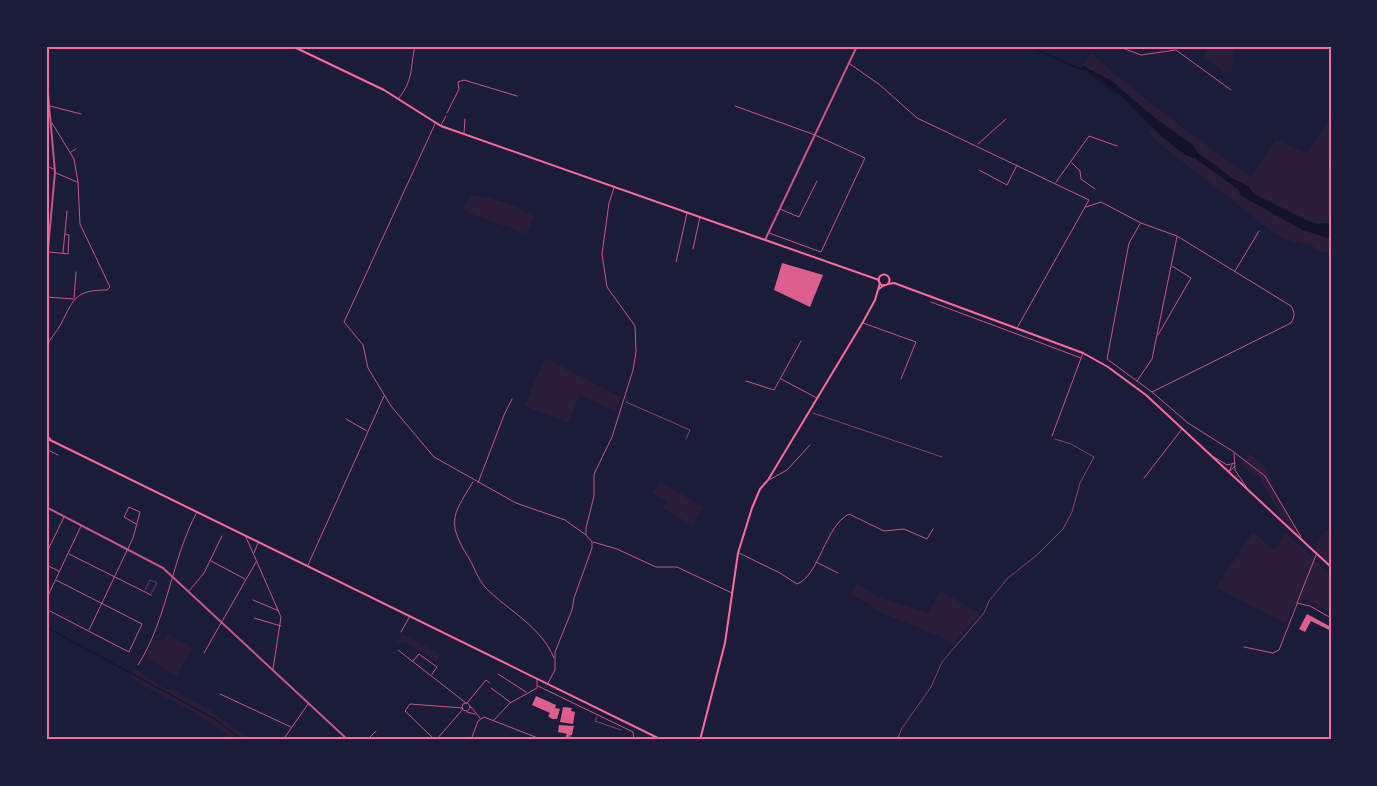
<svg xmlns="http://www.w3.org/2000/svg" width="1377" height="786" font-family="Lato,sans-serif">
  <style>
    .green { fill: #2a1e3b }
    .water { fill: #12122b }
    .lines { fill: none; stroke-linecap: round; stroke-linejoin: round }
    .stream { stroke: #12122b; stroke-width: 1 }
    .building { fill: #dd5f8e }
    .path { stroke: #ff6b9d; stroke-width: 0.5 }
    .service { stroke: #c65784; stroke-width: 0.5 }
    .pedestrian { stroke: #c65784; stroke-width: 1 }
    .minor { stroke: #c65784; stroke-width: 1 }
    .tertiary { stroke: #c65784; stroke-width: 2 }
    .secondary { stroke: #ff6b9d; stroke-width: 2 }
    .primary { stroke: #ff6b9d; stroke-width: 2 }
    .neatline { fill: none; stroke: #ff6b9d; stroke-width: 2 }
  </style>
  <rect width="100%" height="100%" fill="#1b1b3a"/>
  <g class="green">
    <path d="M1206 46 1235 48 1231 73 1221 72 1222 70 1204 56Z"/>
    <path d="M1091 53C1142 98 1196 138 1251 177L1276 140 1307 153 1331 118V158L1327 161 1331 167V223L1317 224 1306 220 1254 194 1248 186 1232 178 1198 153 1193 145 1083 66Z"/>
    <path d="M1153 128C1164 136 1183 157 1195 158L1239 190 1240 195 1303 230 1331 239V253L1316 251 1313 246C1300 243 1283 240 1272 232 1267 228 1267 225 1260 222L1155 140 1150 132Z"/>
    <path d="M470 195C497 199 511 202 534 217L527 234 463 211Z"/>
    <path d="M545 358 621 397 616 412 579 395 569 423 524 406Z"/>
    <path d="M1249 454C1259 461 1271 470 1270 483L1304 541 1288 525 1258 477 1239 464Z"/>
    <path d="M660 482 703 507 694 526 663 509 666 501 652 494Z"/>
    <path d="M1331 529V566L1315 551 1320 535Z"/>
    <path d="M1253 532 1274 550 1286 533 1331 575V613L1304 599 1292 608 1286 624 1216 587Z"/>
    <path d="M856 583 877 597 928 613 940 591 980 613 954 643 873 609 872 605 850 595Z"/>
    <path d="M168 634 192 647 177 676 145 657 154 639 163 641Z"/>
    <path d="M402 634 440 654 437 662 405 642 397 643Z"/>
    <path d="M135 669 165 689H173L208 709 252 740H235L187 708 136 682 130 677Z"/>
  </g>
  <path class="water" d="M1083 66 1112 81 1157 120 1193 145 1198 153 1232 178 1248 186 1254 194 1306 220 1317 224 1331 223V239L1303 230 1240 195 1239 190 1195 158C1179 157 1136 111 1123 98 1111 86 1097 76 1082 68Z"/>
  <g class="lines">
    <g class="stream">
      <path d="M1028 46 1087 72 1118 94"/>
      <path d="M46 627 215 719 242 740"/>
    </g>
  </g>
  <g class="building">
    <path d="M782 263 823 275 810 307 774 290Z"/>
    <path d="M1307 614 1331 627V631L1311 621 1305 632 1299 629Z"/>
    <path d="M536 696 556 705 555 708 560 709 557 719H552L548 716 550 713 532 705Z"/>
    <path d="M563 707 572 708 571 711 575 712 573 724 560 722Z"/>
    <path d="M559 725 574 726 572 735 568 736 576 738V740H564L567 734 558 732Z"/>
  </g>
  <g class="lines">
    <g class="path">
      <path d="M626 402 690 430 686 439"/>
      <path d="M813 413 942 457"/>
      <path d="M597 717 595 721 621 730"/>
      <path d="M897 740 902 728 931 687 942 662 984 613 989 601 1008 578 1037 555 1063 529 1072 512 1080 483 1094 457 1071 444 1055 439"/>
    </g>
    <path class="service" d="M145 590 150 580 157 583 151 594"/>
    <path class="pedestrian" d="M74 299 76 272"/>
    <g class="minor">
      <path d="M1117 46 1141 55 1176 50 1231 90"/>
      <path d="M850 64 880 85 917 118 1089 200 1017 328"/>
      <path d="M46 92 49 93"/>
      <path d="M399 98C414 79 410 67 415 46"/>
      <path d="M50 106 81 114"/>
      <path d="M735 106 815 135 865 158 821 252 769 233"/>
      <path d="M447 113 459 89 458 82 464 80 517 96"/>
      <path d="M435 124 344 322 363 345 368 368 391 406 434 457 516 503 565 520 586 535"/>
      <path d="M441 125 446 116"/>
      <path d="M464 133 465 119"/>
      <path d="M978 144 1006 119"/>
      <path d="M71 152 76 149"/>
      <path d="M1072 163 1080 171 1081 179 1095 189"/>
      <path d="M46 166 54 169"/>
      <path d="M979 170 1007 185 1017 165"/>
      <path d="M56 173 77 182"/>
      <path d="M1056 182 1089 136 1117 146"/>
      <path d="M1086 207 1101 202 1141 223 1177 236 1291 306C1295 313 1295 316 1291 323L1152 392"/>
      <path d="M780 209 799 217 817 181"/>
      <path d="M1140 224 1129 243 1107 359 1152 392 1188 423 1234 452 1235 470 1247 488"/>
      <path d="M693 249 700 217"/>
      <path d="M49 252 68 254 69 235 65 234"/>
      <path d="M63 253 67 211"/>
      <path d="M676 262 687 213"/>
      <path d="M1235 271 1259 231"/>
      <path d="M46 297 73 299"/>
      <path d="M931 302 1081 358"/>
      <path d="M863 323 916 342 901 379"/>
      <path d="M1158 335 1191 278 1172 266"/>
      <path d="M46 347C50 338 57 332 61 324 74 298 76 290 107 290L110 287 80 224 78 182 74 159 52 123"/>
      <path d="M781 379 817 398"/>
      <path d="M746 381 774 390 801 341"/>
      <path d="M1137 381 1152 359 1177 237"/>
      <path d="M346 419 367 431"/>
      <path d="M1052 436 1083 353"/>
      <path d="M46 449 58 455"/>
      <path d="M1235 453 1265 476 1301 537"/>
      <path d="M1214 457 1227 465 1235 463"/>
      <path d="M1232 465 1229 472 1235 466"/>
      <path d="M1144 478 1182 429"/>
      <path d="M769 480 787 470 810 445"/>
      <path d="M473 482C451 517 447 523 470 560 475 569 478 579 485 587 507 610 541 626 554 658"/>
      <path d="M478 483 504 415 512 399"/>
      <path d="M246 537 281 617 273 669"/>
      <path d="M593 542 617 549 656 567H677L732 593"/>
      <path d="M254 553 258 543"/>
      <path d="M739 553 780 573 797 584C819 576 825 526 849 514L884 531 904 529 927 539 933 529"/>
      <path d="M46 554 64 517"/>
      <path d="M69 554 151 595"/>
      <path d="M1316 555 1297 603 1310 606 1331 618"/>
      <path d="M211 561 245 579"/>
      <path d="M816 562 838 573"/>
      <path d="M46 565 59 571"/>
      <path d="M308 565 384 396"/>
      <path d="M189 591 204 573 222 536"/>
      <path d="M46 600 81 526"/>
      <path d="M253 600 279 611"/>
      <path d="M46 609 129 652 142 624 56 580"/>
      <path d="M254 618 281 626"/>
      <path d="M89 630 133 538 140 512 129 507 124 517 136 524"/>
      <path d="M401 632 410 616"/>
      <path d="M1244 647 1273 653 1279 650 1297 604"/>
      <path d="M398 650 466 703"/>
      <path d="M204 653 256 562"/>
      <path d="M413 661 419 654 437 667 432 674"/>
      <path d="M138 665C168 618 171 560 197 512"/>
      <path d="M498 674 526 692"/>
      <path d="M548 683 555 670V652L572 610 574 598 592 548V542L586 535V528L594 496V474L612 437 633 370 636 352 635 326 607 287 602 254 609 203 614 188"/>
      <path d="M538 686 633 732 634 740"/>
      <path d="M491 688 510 702"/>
      <path d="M220 694 291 727"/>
      <circle cx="466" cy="707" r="4"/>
      <path d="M467 703 486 680 490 683"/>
      <path d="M471 707 480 718"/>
      <path d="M467 712 475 714"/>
      <path d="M494 720 510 703 537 688V679"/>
      <path d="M283 740 308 704"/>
      <path d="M367 740 376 731"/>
      <path d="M435 740 405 711 410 704 462 708"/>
      <path d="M436 740 463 709"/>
      <path d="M471 740 478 721 484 717 543 740"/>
    </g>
    <g class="tertiary">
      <path d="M46 71 55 172 46 271"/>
      <path d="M765 240 857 46"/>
      <path d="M46 507 163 568 348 740"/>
    </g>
    <g class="secondary">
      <path d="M879 289 884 285"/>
      <path d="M46 435 50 439"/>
      <path d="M46 438 662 740"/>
      <path d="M700 740 725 643 738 553 752 508 760 489 768 480 863 322 875 300 880 283"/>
    </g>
    <g class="primary">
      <path d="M292 46 384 90 441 126 879 280"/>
      <circle cx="884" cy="280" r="5.5"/>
      <path d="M888 284 894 283 1083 353 1108 367 1146 395 1331 567"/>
    </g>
  </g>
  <rect width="1377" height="786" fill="none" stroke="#1b1b3a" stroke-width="95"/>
  <rect x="48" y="48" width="1282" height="690" class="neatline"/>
</svg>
